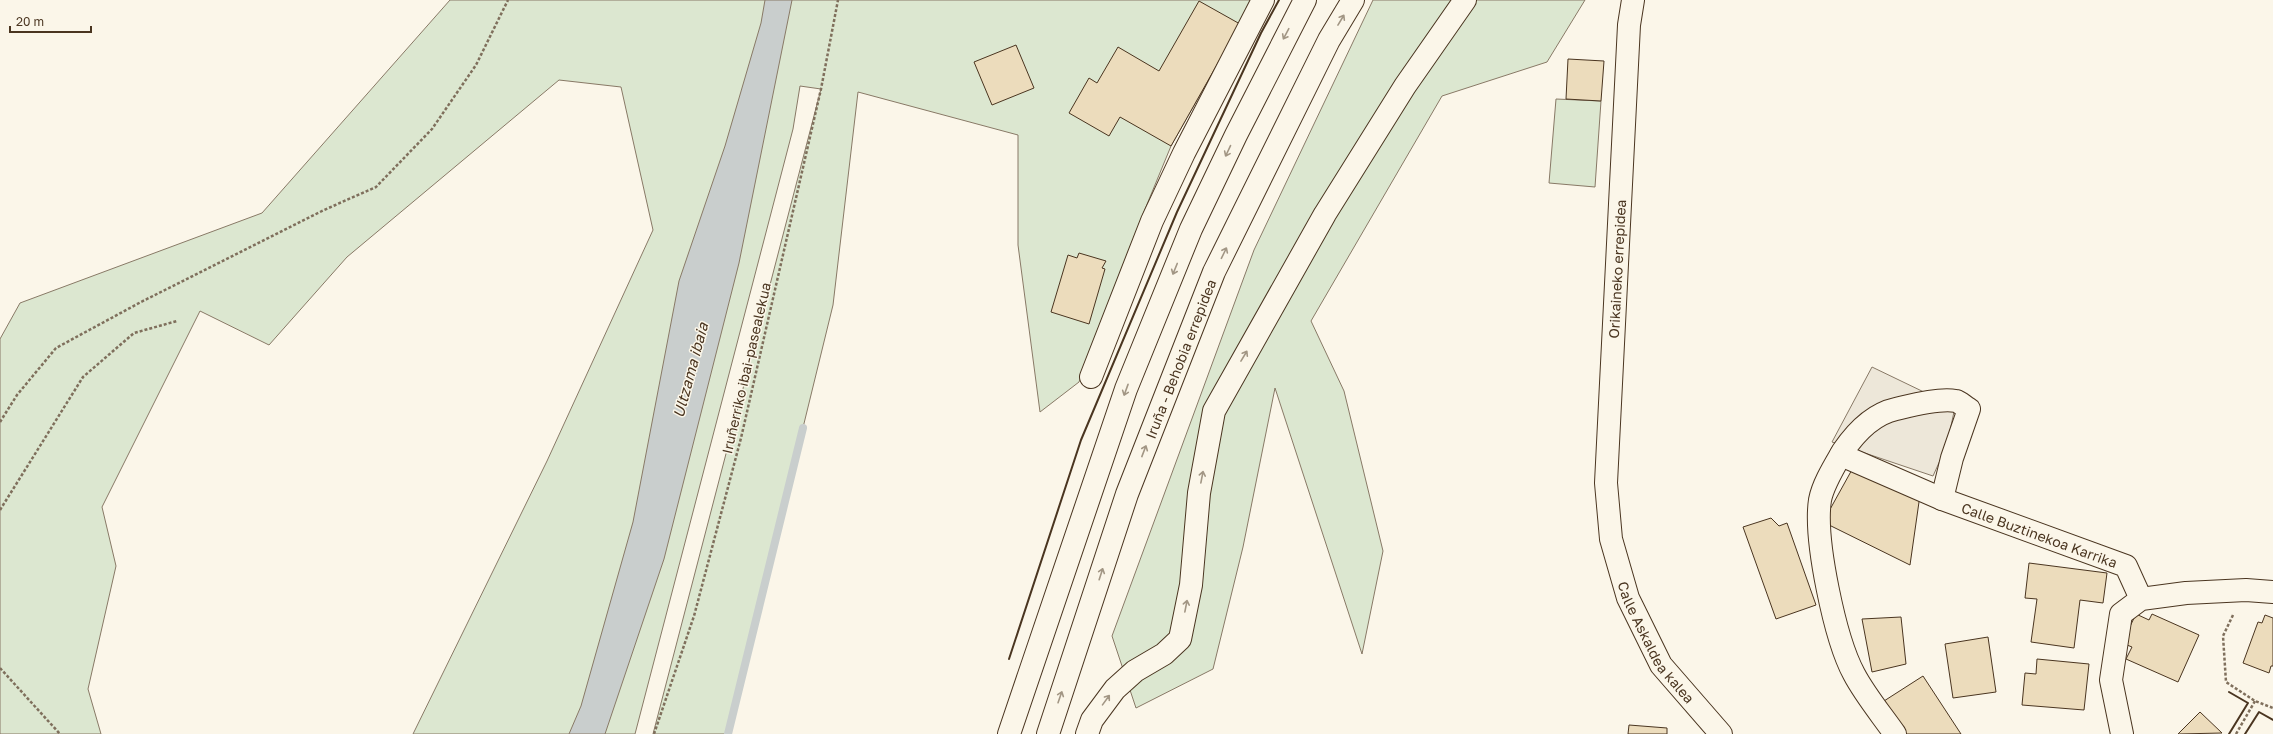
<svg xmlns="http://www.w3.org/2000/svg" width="2273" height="734" font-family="'Golos Text',sans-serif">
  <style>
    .green { fill: #dce7d0; stroke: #887966 }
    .parking { fill: #ede7d9; stroke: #887966 }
    .water { fill: #c9cecd; stroke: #887966 }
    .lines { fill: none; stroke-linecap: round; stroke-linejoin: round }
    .stream { stroke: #c9cecd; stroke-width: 8 }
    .building { fill: #ecdcbc; stroke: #4a3520 }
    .minor-casing { stroke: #4a3520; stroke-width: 24 }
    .highway-casing { stroke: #4a3520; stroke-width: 24 }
    .path { stroke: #7f6f5c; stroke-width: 2.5; stroke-dasharray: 3 2; stroke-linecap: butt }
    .minor { stroke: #fbf6e9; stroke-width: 22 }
    .highway { stroke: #fbf6e9; stroke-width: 22 }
    .wall { stroke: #4a3520; stroke-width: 2 }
    .oneway { stroke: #a29684 }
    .labels { text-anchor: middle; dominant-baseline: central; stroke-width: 3; stroke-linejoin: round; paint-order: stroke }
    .street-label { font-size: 14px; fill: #4a3520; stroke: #fbf6e9 }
    .water-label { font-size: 15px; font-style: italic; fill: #4a3520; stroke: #fbf6e9 }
  </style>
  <rect width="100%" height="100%" fill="#fbf6e9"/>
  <g class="green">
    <path d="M450 0H1251L1240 24 1171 146 1143 214 1079 382 1040 412 1018 245V135L858 92 833 305 728 734H653L821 89 800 86 793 129 635 734H413L547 461 653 230 621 87 559 80 347 257 269 345 200 311 102 507 116 566 88 689 101 734H0V339L20 303 262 213Z"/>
    <path d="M1373 0H1585L1547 62 1442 96 1311 321 1344 391 1383 551 1362 654 1275 388 1243 547 1213 669 1136 708 1112 636 1254 250Z"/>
    <path d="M1556 99 1601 101 1595 187 1549 183Z"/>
  </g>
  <path class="parking" d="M1872 367 1955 407 1947 445 1933 476 1832 442Z"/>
  <path class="water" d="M765 0H792L739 263 664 559 605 734H569L581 706 633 522 679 281 725 146 761 23Z"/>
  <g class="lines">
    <path class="stream" d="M728 734 803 428"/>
  </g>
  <g class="building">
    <path d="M1199 1 1240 24 1171 146 1120 117 1109 136 1069 113 1089 78 1097 83 1118 47 1159 71Z"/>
    <path d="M1016 45 1034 88 992 105 974 62Z"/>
    <path d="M1568 59 1604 61 1601 101 1566 99Z"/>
    <path d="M1079 253 1106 261 1102 268 1105 269 1089 324 1051 312 1068 255 1077 258Z"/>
    <path d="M1854 466 1920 495 1910 565 1823 522Z"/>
    <path d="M1771 518 1779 526 1787 523 1816 605 1776 619 1743 527Z"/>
    <path d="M2029 563 2107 573 2103 603 2080 600 2074 648 2031 642 2037 599 2025 598Z"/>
    <path d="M2136 614 2149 620 2152 614 2199 635 2178 682 2126 659 2132 647 2122 643Z"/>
    <path d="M2265 615 2273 618V666H2271L2269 673 2243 663 2258 622 2262 623Z"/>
    <path d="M1901 617 1906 664 1872 672 1862 619Z"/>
    <path d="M1988 637 1996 692 1953 698 1945 644Z"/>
    <path d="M2037 659 2089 664 2084 710 2022 705 2025 673 2036 674Z"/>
    <path d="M1923 676 1961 734H1905L1884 701Z"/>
    <path d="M2200 712 2222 733 2178 734Z"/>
    <path d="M1629 725 1667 728V734H1628Z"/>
  </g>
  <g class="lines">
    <defs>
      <g id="minor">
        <path id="s1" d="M1633 0 1629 25 1606 483 1611 539 1628 598 1661 665 1721 734"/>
        <path d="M1091 377 1152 221 1184 153 1263 0"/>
        <path id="s2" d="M1841 455 1942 499 2126 566 2141 599"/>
        <path d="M1087 734 1092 720 1115 689 1135 671 1164 654 1180 639 1191 585 1199 493 1214 411 1325 214 1405 86 1465 0"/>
        <path d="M1895 734C1881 714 1865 695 1854 674 1835 639 1814 539 1820 500 1823 484 1835 465 1843 451 1856 432 1873 414 1896 409 1913 405 1939 398 1956 401 1960 402 1965 407 1969 409L1952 458 1942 499"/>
        <path d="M2122 734 2111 680 2121 614 2141 599 2186 593 2246 590 2273 592"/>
      </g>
      <g id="highway">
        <path d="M1009 734 1126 389 1191 229 1236 135 1305 0"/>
        <path id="s3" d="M1048 734 1127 494 1214 272 1329 40 1353 0"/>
      </g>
    </defs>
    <use href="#minor" class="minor-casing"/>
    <use href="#highway" class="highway-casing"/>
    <g class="path">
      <path d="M0 422 17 395 56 348 141 302 324 210 376 187 432 129 476 65 508 0"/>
      <path d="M0 510 83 377 134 333 177 321"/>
      <path d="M2233 615 2223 636 2226 682 2255 701 2273 708"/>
      <path d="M0 668 60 734"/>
      <path d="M654 734 694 616 741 438 821 89 838 0"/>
      <path d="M2236 734 2255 701"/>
    </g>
    <use href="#minor" class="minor"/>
    <use href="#highway" class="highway"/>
    <g class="wall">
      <path d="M1009 659 1081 440 1177 212 1261 33 1279 0"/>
      <path d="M2229 734 2248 703 2229 692"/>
      <path d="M2245 734 2259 712 2273 720"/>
    </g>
  </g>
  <defs><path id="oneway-shaft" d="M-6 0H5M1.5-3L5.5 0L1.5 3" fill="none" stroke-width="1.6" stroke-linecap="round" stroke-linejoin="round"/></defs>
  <g class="oneway">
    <use href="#oneway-shaft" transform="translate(1341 20) rotate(-59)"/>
    <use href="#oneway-shaft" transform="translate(1286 34) rotate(118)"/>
    <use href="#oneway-shaft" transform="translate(1228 151) rotate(115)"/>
    <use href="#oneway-shaft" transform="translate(1224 253) rotate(-64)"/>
    <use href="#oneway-shaft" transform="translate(1175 269) rotate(112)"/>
    <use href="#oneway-shaft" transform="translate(1244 356) rotate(-59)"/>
    <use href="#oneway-shaft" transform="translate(1126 390) rotate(110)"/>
    <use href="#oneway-shaft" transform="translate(1144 451) rotate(-69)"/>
    <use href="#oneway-shaft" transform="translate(1202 477) rotate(-79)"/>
    <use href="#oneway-shaft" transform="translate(1101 574) rotate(-72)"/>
    <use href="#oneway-shaft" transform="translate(1186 606) rotate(-79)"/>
    <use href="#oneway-shaft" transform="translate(1060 697) rotate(-71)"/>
    <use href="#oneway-shaft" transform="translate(1106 700) rotate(-54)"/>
  </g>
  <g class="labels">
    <g class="street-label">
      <text transform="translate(1617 269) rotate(-87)">Orikaineko errepidea</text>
      <text stroke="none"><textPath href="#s3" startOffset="398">Iruña - Behobia errepidea</textPath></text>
      <text transform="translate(746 368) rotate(-77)">Iruñerriko ibai-pasealekua</text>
      <text stroke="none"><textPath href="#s2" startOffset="214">Calle Buztinekoa Karrika</textPath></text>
      <text stroke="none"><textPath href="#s1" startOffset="654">Calle Askaldea kalea</textPath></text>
    </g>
    <g class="water-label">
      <text transform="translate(690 370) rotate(-75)">Ultzama ibaia</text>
    </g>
  </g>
  <path d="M10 26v6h81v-6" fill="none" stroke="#4a3520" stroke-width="2"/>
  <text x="16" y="26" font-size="12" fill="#4a3520" stroke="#fbf6e9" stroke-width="3" paint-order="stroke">20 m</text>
</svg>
